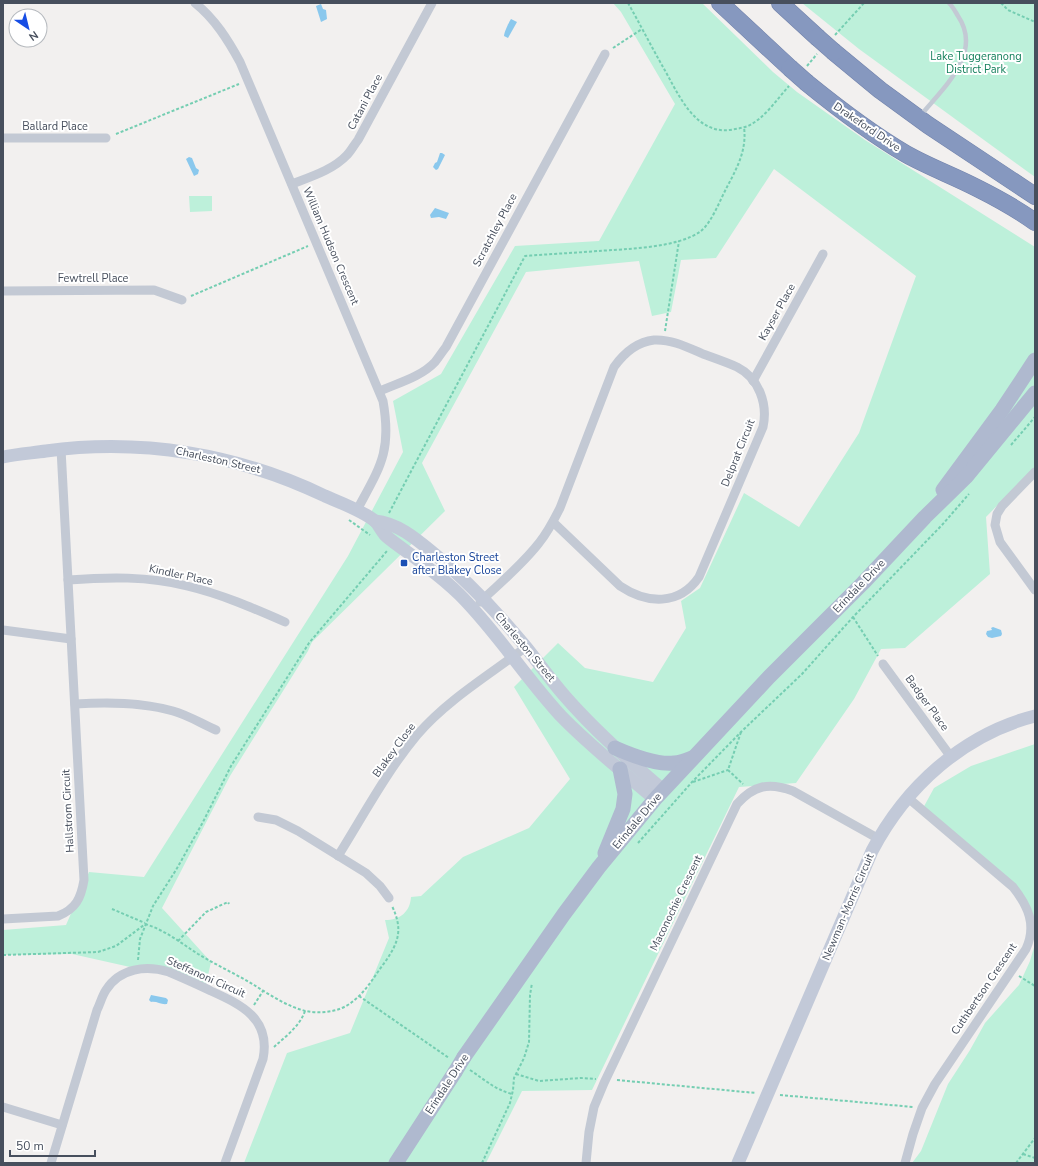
<svg xmlns="http://www.w3.org/2000/svg" width="1038" height="1166" font-family="'Nunito Sans',sans-serif">
  <style>
    .green { fill: #bdf0da }
    .water { fill: #8ac8ed }
    .lines { fill: none; stroke-linecap: round; stroke-linejoin: round }
    .highway-casing { stroke: #7283ab; stroke-width: 18 }
    .path { stroke: #75ceb2; stroke-width: 2; stroke-dasharray: 3 2; stroke-linecap: butt }
    .lane { stroke: #c3c9d4; stroke-width: 4.5 }
    .street { stroke: #c3c9d4; stroke-width: 9 }
    .secondary { stroke: #c2c9d8; stroke-width: 13 }
    .primary { stroke: #afb9cf; stroke-width: 15 }
    .highway { stroke: #8698bf; stroke-width: 17 }
    .highway-bridge-casing { stroke: #7283ab; stroke-width: 18; stroke-linecap: butt }
    .primary-bridge { stroke: #afb9cf; stroke-width: 15 }
    .highway-bridge { stroke: #8698bf; stroke-width: 17 }
    .transit-dot { fill: #1a4fb4; stroke: #fff; stroke-width: 1.5 }
    .labels { text-anchor: middle; dominant-baseline: central; stroke-width: 4; stroke-linejoin: round; paint-order: stroke }
    .park-label { font-size: 11px; fill: #16815d; stroke: #fff }
    .street-label { font-size: 11px; fill: #474f5d; stroke: #fff }
    .transit-label { font-size: 11px; fill: #164399; stroke: #fff; text-anchor: start }
  </style>
  <rect width="100%" height="100%" fill="#f2f0ef"/>
  <g class="green">
    <path d="M613 3H702L773 72 797 92 865 140 1035 247V467L986 517 990 574 905 648 881 649 854 699 796 783 739 787 592 1090 522 1091 486 1163H244L287 1053 350 1033 389 938 385 920C400 920 410 912 411 897L421 896 463 857 529 828 570 779 514 687 558 643 585 668 653 682 686 628 681 601 700 588 744 493 799 527 859 433 916 276 774 169 716 258 681 260 671 312 652 316 639 261 526 272 422 463 445 511 312 642 308 651 230 776 162 908 211 962 206 984 72 954 3 955V930L66 925 89 872 144 877 348 556 403 452 393 401 441 374 515 246 599 241 675 104 621 12Z"/>
    <path d="M802 3H1035V177L859 49Z"/>
    <path d="M212 196V211L190 212 189 196Z"/>
    <path d="M1035 744V1163H912L921 1151 948 1084 970 1050 985 1023 1019 985 1030 961 1035 944 1032 923 1015 891 922 810 934 788 971 766Z"/>
  </g>
  <g class="water">
    <path d="M321 4 323 9 326 10 327 19 321 22 316 6Z"/>
    <path d="M511 19 517 22 508 38 504 36C504 32 509 22 511 19Z"/>
    <path d="M440 153H442L445 155 438 169 436 170 433 167 435 163 437 162Z"/>
    <path d="M189 157 192 158 196 168 199 170 198 174 194 176 186 159Z"/>
    <path d="M435 208 449 213 446 219 439 217 431 218 430 215Z"/>
    <path d="M991 628 993 627 1001 630 1002 634 1001 636 992 638 988 637 986 634 987 631 992 630Z"/>
    <path d="M151 995 166 998 168 1000 167 1004C161 1005 157 1001 151 1002L149 1000Z"/>
  </g>
  <g class="lines">
    <defs>
      <g id="highway">
        <path d="M720 3 790 68"/>
        <path d="M780 3 817 37"/>
        <path d="M834 52 880 90 928 125 1035 196"/>
        <path d="M807 83C839 109 870 133 906 154 929 167 954 176 977 188 997 198 1017 209 1035 222"/>
      </g>
    </defs>
    <use href="#highway" class="highway-casing"/>
    <g class="path">
      <path d="M628 3C640 24 651 46 663 67 678 93 694 134 730 130 736 129 742 128 748 126 765 118 777 99 789 86"/>
      <path d="M1001 3 1008 10 1035 22"/>
      <path d="M835 35 864 3"/>
      <path d="M613 48 642 29"/>
      <path d="M807 66 817 54"/>
      <path d="M116 134 239 84"/>
      <path d="M191 296 308 246"/>
      <path d="M665 331 679 241"/>
      <path d="M1011 445 1035 417"/>
      <path d="M389 513 525 256C549 254 573 253 598 251 626 249 678 248 701 231 712 222 720 200 727 187 737 168 747 150 744 127"/>
      <path d="M349 520 370 535"/>
      <path d="M853 617 878 656"/>
      <path d="M741 732 728 770 743 784"/>
      <path d="M693 782 728 770"/>
      <path d="M638 843 692 782 742 731 802 674 853 617 942 525 969 494"/>
      <path d="M112 909 145 923"/>
      <path d="M145 924C165 930 181 943 198 954 216 965 236 974 254 985 270 995 288 1007 306 1011 321 1014 340 1012 352 1002 366 992 375 975 385 962 399 942 403 929 392 906"/>
      <path d="M178 941 206 912 228 902 229 904"/>
      <path d="M3 955 98 952 116 946 144 925"/>
      <path d="M138 960 140 939 153 906 176 870 203 822 231 766 309 643 387 551"/>
      <path d="M1019 976 1035 986"/>
      <path d="M359 996 449 1058"/>
      <path d="M254 1005 263 991"/>
      <path d="M274 1047C285 1037 300 1026 305 1011"/>
      <path d="M470 1070C485 1080 494 1089 512 1094"/>
      <path d="M516 1074 539 1081 581 1078 596 1079"/>
      <path d="M617 1080 756 1093"/>
      <path d="M780 1095 913 1107"/>
      <path d="M1023 1154 1035 1158"/>
      <path d="M482 1163 510 1103 513 1090 514 1078 524 1058 529 1042 530 995 532 983"/>
      <path d="M1016 1163 1035 1138"/>
    </g>
    <path class="lane" d="M921 115C944 87 983 53 958 16 955 11 953 7 949 3"/>
    <g class="street">
      <path d="M195 3C215 19 228 40 240 62L383 401C392 452 380 467 357 510"/>
      <path d="M3 138H106"/>
      <path d="M292 184C310 177 333 170 347 155 351 151 354 145 358 140L432 3"/>
      <path d="M3 291 154 290 182 300"/>
      <path d="M753 381 823 254"/>
      <path d="M380 391C398 383 421 377 435 362 439 357 442 352 446 347L605 54"/>
      <path d="M1035 472 1002 506 997 514 995 525 1000 542 1035 590"/>
      <path d="M68 580C108 577 148 576 187 586 221 594 253 608 285 622"/>
      <path d="M480 602C500 583 522 565 539 543 548 532 554 520 560 508L614 367C624 353 636 342 654 340 671 339 687 347 703 354 714 358 726 362 737 367 759 378 768 404 763 427L699 577C679 606 647 604 620 586L553 522"/>
      <path d="M3 630 71 639"/>
      <path d="M883 664 951 757"/>
      <path d="M75 704C108 702 141 702 173 711 188 715 202 724 216 730"/>
      <path d="M258 817 276 820 298 831 366 873 380 886 389 898"/>
      <path d="M338 856C363 816 387 771 417 735 447 700 489 675 526 647"/>
      <path d="M3 919 58 916C76 909 81 898 84 880L61 449"/>
      <path d="M3 1107 62 1125"/>
      <path d="M51 1163 97 1010C100 1004 102 996 106 990 120 968 146 965 169 972 183 978 197 984 211 991 242 1005 271 1019 263 1059L225 1163"/>
      <path d="M586 1163 589 1132 594 1107 604 1083 737 804C754 785 769 782 793 791L879 839"/>
      <path d="M905 1163 913 1134 922 1108 935 1084 1026 949C1037 925 1028 906 1013 887L907 797"/>
    </g>
    <g class="secondary">
      <path d="M3 457C17 454 32 453 46 451 142 438 238 454 325 496 339 502 363 511 375 521 379 525 382 532 386 536 399 547 414 556 427 567 439 576 450 585 460 595 497 632 525 677 561 716 590 746 623 772 655 799"/>
      <path d="M375 521C397 523 415 538 432 552 467 580 497 612 525 646 538 662 550 679 563 694 593 729 628 760 663 790"/>
      <path d="M738 1163 872 851C906 786 964 734 1035 716"/>
    </g>
    <g class="primary">
      <path d="M943 490 1002 410 1035 360"/>
      <path d="M615 748C631 755 656 765 674 763 680 763 687 760 692 758"/>
      <path d="M605 853 623 809 625 794 620 769"/>
      <path d="M464 1057 564 914 599 867 655 799 769 677 863 583 925 517 966 477 1035 393"/>
      <path d="M396 1163 455 1072"/>
    </g>
    <use href="#highway" class="highway"/>
    <defs>
      <g id="highway-bridge">
        <path d="M817 37 834 52"/>
        <path d="M790 68 807 83"/>
      </g>
    </defs>
    <use href="#highway-bridge" class="highway-bridge-casing"/>
    <path class="primary-bridge" d="M455 1072 464 1057"/>
    <use href="#highway-bridge" class="highway-bridge"/>
  </g>
  <rect class="transit-dot" x="400" y="559" width="8" height="8" rx="2"/>
  <g class="labels">
    <g class="park-label">
      <text x="976" y="56">Lake Tuggeranong<tspan x="976" dy="13">District Park</tspan></text>
    </g>
    <g class="street-label">
      <text transform="translate(365 102) rotate(-62)">Catani Place</text>
      <text x="55" y="126">Ballard Place</text>
      <text transform="translate(867 127) rotate(34)">Drakeford Drive</text>
      <text transform="translate(495 230) rotate(-62)">Scratchley Place</text>
      <text transform="translate(331 246) rotate(67)">William Hudson Crescent</text>
      <text x="93" y="278">Fewtrell Place</text>
      <text transform="translate(777 312) rotate(-61)">Kayser Place</text>
      <text transform="translate(738 453) rotate(-68)">Delprat Circuit</text>
      <text transform="translate(218 460) rotate(13)">Charleston Street</text>
      <text transform="translate(181 575) rotate(12)">Kindler Place</text>
      <text transform="translate(859 586) rotate(-46)">Erindale Drive</text>
      <text transform="translate(525 647) rotate(50)">Charleston Street</text>
      <text transform="translate(927 703) rotate(54)">Badger Place</text>
      <text transform="translate(394 750) rotate(-54)">Blakey Close</text>
      <text transform="translate(68 811) rotate(-93)">Hallstrom Circuit</text>
      <text transform="translate(637 821) rotate(-50)">Erindale Drive</text>
      <text transform="translate(676 903) rotate(-64)">Maconochie Crescent</text>
      <text transform="translate(848 907) rotate(-67)">Newman-Morris Circuit</text>
      <text transform="translate(206 977) rotate(24)">Steffanoni Circuit</text>
      <text transform="translate(984 989) rotate(-56)">Cuthbertson Crescent</text>
      <text transform="translate(447 1084) rotate(-57)">Erindale Drive</text>
    </g>
    <g class="transit-label">
      <text x="412" y="557">Charleston Street<tspan x="412" dy="13">after Blakey Close</tspan></text>
    </g>
  </g>
  <rect width="1038" height="1166" fill="none" stroke="#474f5d" stroke-width="8"/>
  <g transform="translate(28 28) rotate(145)"><circle r="19" fill="#ffffff" stroke="#b5b9be"/>
  <path d="M0-3L7 15L0 10L-7 15Z" fill="#164de5"/>
  <text y="-6" font-size="11" font-weight="bold" text-anchor="middle" fill="#474f5d">N</text>
  </g>
  <path d="M10 1150v6h85v-6" fill="none" stroke="#474f5d" stroke-width="2"/>
  <text x="16" y="1150" font-size="12" fill="#474f5d" stroke="#ffffff" stroke-width="3" paint-order="stroke">50 m</text>
</svg>
